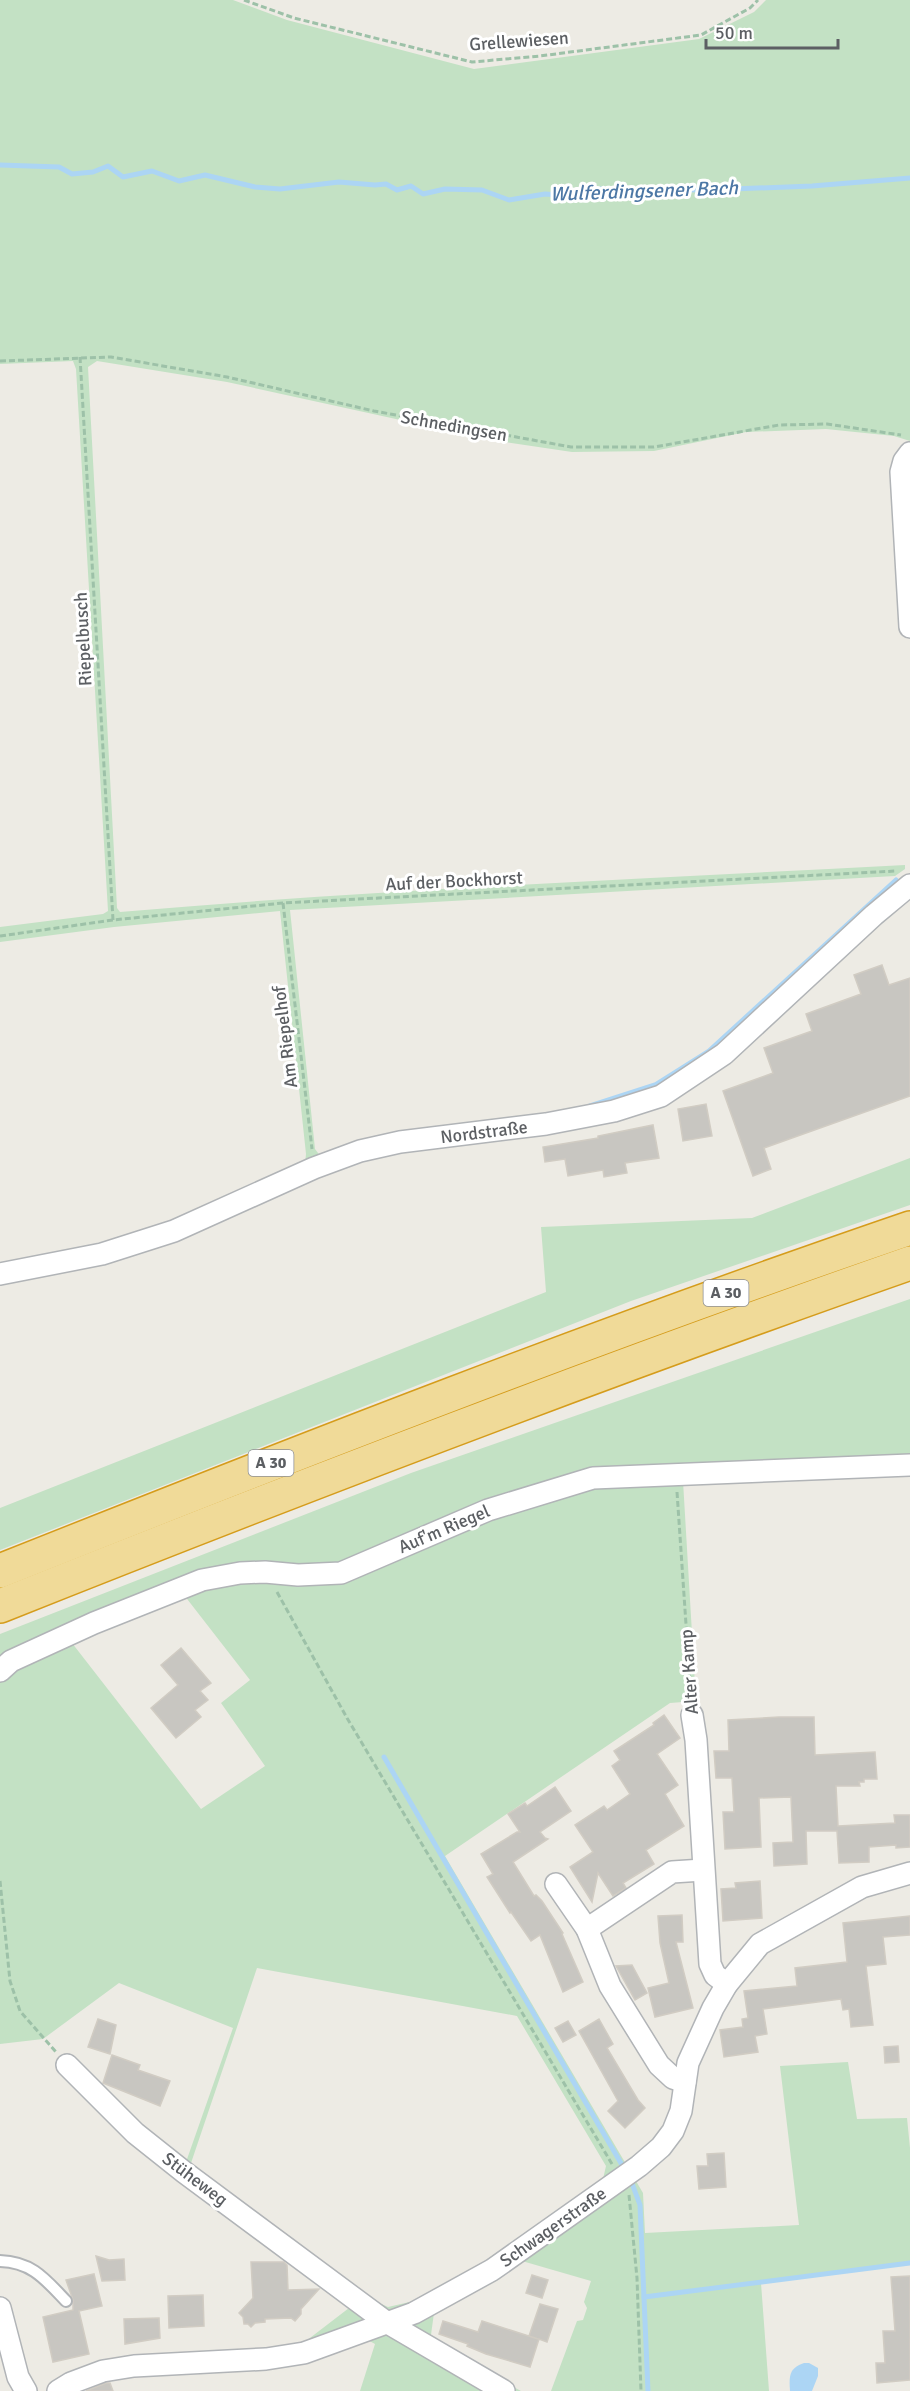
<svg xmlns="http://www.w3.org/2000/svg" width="910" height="2391" font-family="Signika,sans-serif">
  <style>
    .green { fill: #c3e1c4; fill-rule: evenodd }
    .water { fill: #acd5f4 }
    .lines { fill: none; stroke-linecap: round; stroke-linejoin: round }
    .stream { stroke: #acd5f4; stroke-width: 5 }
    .building { fill: #c8c6c1; stroke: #d1ccc3; stroke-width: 1.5 }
    .service-casing { stroke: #b1b4b7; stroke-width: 14 }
    .minor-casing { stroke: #b1b4b7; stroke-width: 24 }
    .motorway-casing { stroke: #d59c1b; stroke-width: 36 }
    .path { stroke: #9dc1a8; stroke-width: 3; stroke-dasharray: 6 3; stroke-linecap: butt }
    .service { stroke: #fff; stroke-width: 10 }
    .minor { stroke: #fff; stroke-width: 21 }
    .motorway { stroke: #f0da98; stroke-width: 33 }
    .labels { text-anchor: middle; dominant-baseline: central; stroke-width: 6; stroke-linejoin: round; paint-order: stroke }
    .shield { fill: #fff; stroke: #8d8f92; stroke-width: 1.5 }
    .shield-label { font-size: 16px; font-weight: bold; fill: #5c5f63 }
    .street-label { font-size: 18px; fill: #5c5f63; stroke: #fff }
    .water-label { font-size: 20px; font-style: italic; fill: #4c77a5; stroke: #fff }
  </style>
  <rect width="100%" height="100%" fill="#edebe4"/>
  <g class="green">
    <path d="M0 0H233L287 20 474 69 699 39 754 12 766 0H910V441L894 436 826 429 746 432 654 451 572 452 492 440 227 382 97 361 88 367 117 908 120 912C382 889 644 879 905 865V869L895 876 290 910 315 1149 321 1157 305 1164 306 1154 280 911 114 927 0 942V927L103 914 108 911 76 369 73 361 0 364Z"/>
    <path d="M910 1158V1205L631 1301 0 1550V1508L546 1292 541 1227 752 1218Z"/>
    <path d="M910 1299V1472L683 1481 696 1701 670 1703 445 1856 643 2193 645 2233 799 2225 780 2066 848 2062 857 2119 907 2118 910 2148V2264L761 2283 769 2391H551L577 2321 583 2320 587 2308 584 2302 591 2281 522 2261 459 2301 434 2313 430 2342 521 2391H360L375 2344 364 2338 307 2363 306 2341 349 2308 269 2246 179 2182 233 2028 119 1983 43 2039 0 2044V1634L411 1473ZM184 1595 250 1680 221 1703 265 1766 201 1809 72 1643ZM257 1968 517 2016 606 2166 603 2179 460 2278 414 2301 388 2307 377 2302 190 2166Z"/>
  </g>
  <path class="water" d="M804 2363H809L818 2368V2376L812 2391H790C789 2376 789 2368 804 2363Z"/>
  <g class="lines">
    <g class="stream">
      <path d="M0 165 59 167 72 174 93 172 108 166 123 177 152 171 179 181 205 175 255 187 280 189 339 182 375 185 386 184 397 190 411 186 423 194 445 189 482 190 509 200 545 194 571 196 601 189 706 190 812 186 910 178"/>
      <path d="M590 1106 655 1085 709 1051 896 880"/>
      <path d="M384 1757 625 2170"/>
      <path d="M630 2178 640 2205 648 2391"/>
      <path d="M644 2297 910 2263"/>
    </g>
  </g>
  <g class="building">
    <path d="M882 965 889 985 910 978V1096L764 1148 771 1169 753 1176 723 1091 773 1073 764 1048 812 1031 806 1014 861 994 854 975Z"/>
    <path d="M706 1104 712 1136 683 1141 678 1109Z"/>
    <path d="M653 1125 659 1158 625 1163 627 1173 604 1177 603 1170 568 1176 565 1159 545 1162 543 1147 598 1138V1136Z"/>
    <path d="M181 1648 211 1683 200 1691 208 1700 195 1710 201 1717 176 1738 151 1708 178 1685 161 1665Z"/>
    <path d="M664 1715 680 1738 657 1754 678 1785 665 1794 684 1826 646 1850 654 1864 623 1883 626 1888 613 1896 598 1873 592 1902 570 1867 593 1852 575 1825 604 1806 607 1810 630 1794 612 1766 620 1760 614 1751 654 1725 653 1723Z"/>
    <path d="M779 1717H814L815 1755 875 1752 877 1779H864V1782H859L860 1786H836L838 1826 895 1823 894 1815H910V1847L896 1848V1845L869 1847V1862L839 1863 837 1831H806L807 1864 774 1866 773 1843 793 1842 791 1797 759 1798 761 1847 725 1849 723 1812H734L732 1778H716L714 1751H729L728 1720Z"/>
    <path d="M555 1787 571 1811 540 1832 545 1838 548 1839 513 1862 534 1896 536 1895 542 1901 563 1933 562 1934 583 1982 563 1992 540 1935 531 1941 511 1912 510 1913 487 1877 493 1874 481 1854 517 1832H520L508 1814 525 1803 527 1806Z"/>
    <path d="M760 1881 762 1918 723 1921 721 1889 736 1888 735 1883Z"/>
    <path d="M682 1915 683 1942H676L693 2008 655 2017 648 1988 669 1983 660 1943 658 1916Z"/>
    <path d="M910 1916V1935L883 1937 886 1964 866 1966 873 2025 851 2027 849 2009 843 2010 841 1999 763 2009 767 2034 755 2036 758 2052 724 2057 720 2030 743 2027 742 2019 748 2018 744 1991 797 1986 795 1968 847 1962 843 1923Z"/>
    <path d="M632 1965 647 1993 635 2000 616 1966Z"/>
    <path d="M98 2019 116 2025 110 2054 88 2047Z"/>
    <path d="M599 2019 613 2044 607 2048 638 2100 645 2108 625 2128 608 2111 618 2101 579 2031Z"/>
    <path d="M568 2021 576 2035 563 2042 555 2028Z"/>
    <path d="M898 2046 899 2062 885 2063 884 2047Z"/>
    <path d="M112 2055 140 2065 138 2070 170 2081 160 2106 103 2083Z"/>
    <path d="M724 2153 726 2187 699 2189 697 2166H708L707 2154Z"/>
    <path d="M96 2256 109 2260 124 2259 125 2280 102 2281Z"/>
    <path d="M251 2262H284L287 2265 288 2290 319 2289 301 2309V2314L295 2321 291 2318 265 2319V2322L255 2323 251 2327 248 2324H244L243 2317 239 2313 253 2298Z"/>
    <path d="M94 2274 102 2306 79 2311 89 2354 53 2362 43 2317 73 2310V2300L66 2280Z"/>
    <path d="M532 2275 548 2280 542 2298 526 2293Z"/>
    <path d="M910 2276V2380L877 2383 876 2363H885L883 2331H895L891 2277Z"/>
    <path d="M203 2295 204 2326 169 2328 168 2296Z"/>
    <path d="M540 2304 558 2309 547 2342 539 2339 530 2367 486 2354 467 2346 468 2344 439 2334 443 2321 478 2332 482 2321 538 2339 529 2336Z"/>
    <path d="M159 2318 160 2338 125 2344 124 2319Z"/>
    <path d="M110 2383 113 2391H86L106 2383Z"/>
  </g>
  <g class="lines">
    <defs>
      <path id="service" d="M0 2261C32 2262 45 2279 66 2301"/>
      <g id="minor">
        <path d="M910 453 904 461 901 472 910 627"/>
        <path d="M0 1274 102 1254 174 1231 314 1168 360 1151 400 1142 546 1124 614 1111 661 1096 724 1054 874 915 910 885"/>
        <path d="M0 1671 11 1661 94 1623 202 1580 240 1573 265 1572 298 1575 341 1573 488 1510 593 1478 910 1465"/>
        <path d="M692 1715 696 1740 710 1964 715 1975 727 1984"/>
        <path d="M556 1884 587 1929 610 1986 659 2065 673 2078 685 2082"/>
        <path d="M587 1929 672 1872 703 1870"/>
        <path d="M67 2065 135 2133 184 2172 386 2322 504 2391"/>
        <path d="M0 2308 18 2377 26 2391"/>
        <path d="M58 2391 71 2383 103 2371 134 2366 266 2359 304 2353 414 2313 492 2270 639 2166 661 2147 673 2131 681 2111 688 2063 713 2008 727 1984 760 1944 862 1887 910 1873"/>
      </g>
      <g id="motorway">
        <path d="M0 1571C301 1451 603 1333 910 1228"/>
        <path d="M0 1606C301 1486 604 1370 910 1263"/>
      </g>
    </defs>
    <use href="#service" class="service-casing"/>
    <use href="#minor" class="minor-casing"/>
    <use href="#motorway" class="motorway-casing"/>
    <g class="path">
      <path d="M244 0 294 18 472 62 540 56 701 35 750 8 758 0"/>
      <path d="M80 357 113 920"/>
      <path d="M0 361 111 357 227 377 374 411 571 447H654L779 425 827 424 901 435"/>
      <path d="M283 903 312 1149"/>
      <path d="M0 936 113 920 283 903 896 871"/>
      <path d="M677 1492 691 1698"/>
      <path d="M277 1592 347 1718 612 2164"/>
      <path d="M0 1881 10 1981 20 2011 56 2052"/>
      <path d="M629 2195 637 2278 641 2391"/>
    </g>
    <use href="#service" class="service"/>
    <use href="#minor" class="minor"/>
    <use href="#motorway" class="motorway"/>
  </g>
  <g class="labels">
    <g class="shield">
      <rect x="703.5" y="1280" width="45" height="26" rx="4.5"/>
      <rect x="248.5" y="1450" width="45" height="26" rx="4.5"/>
    </g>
    <g class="shield-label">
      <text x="726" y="1293">A 30</text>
      <text x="271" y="1463">A 30</text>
    </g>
    <g class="street-label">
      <text transform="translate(519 41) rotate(-4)">Grellewiesen</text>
      <text transform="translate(454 426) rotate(10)">Schnedingsen</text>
      <text transform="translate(83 639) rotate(-93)">Riepelbusch</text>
      <text transform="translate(454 881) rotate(-3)">Auf der Bockhorst</text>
      <text transform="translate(285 1037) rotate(-97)">Am Riepelhof</text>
      <text transform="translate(484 1132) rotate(-7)">Nordstraße</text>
      <text transform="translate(444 1529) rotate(-23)">Auf'm Riegel</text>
      <text transform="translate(689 1672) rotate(-94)">Alter Kamp</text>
      <text transform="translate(195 2179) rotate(37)">Stüheweg</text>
      <text transform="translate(553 2227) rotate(-35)">Schwagerstraße</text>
    </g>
    <g class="water-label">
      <text transform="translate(644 191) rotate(-2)">Wulferdingsener Bach</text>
    </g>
  </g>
  <path d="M706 39v9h132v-9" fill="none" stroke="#5c5f63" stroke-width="3"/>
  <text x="715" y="39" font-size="18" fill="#5c5f63" stroke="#ffffff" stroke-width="4.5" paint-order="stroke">50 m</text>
</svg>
